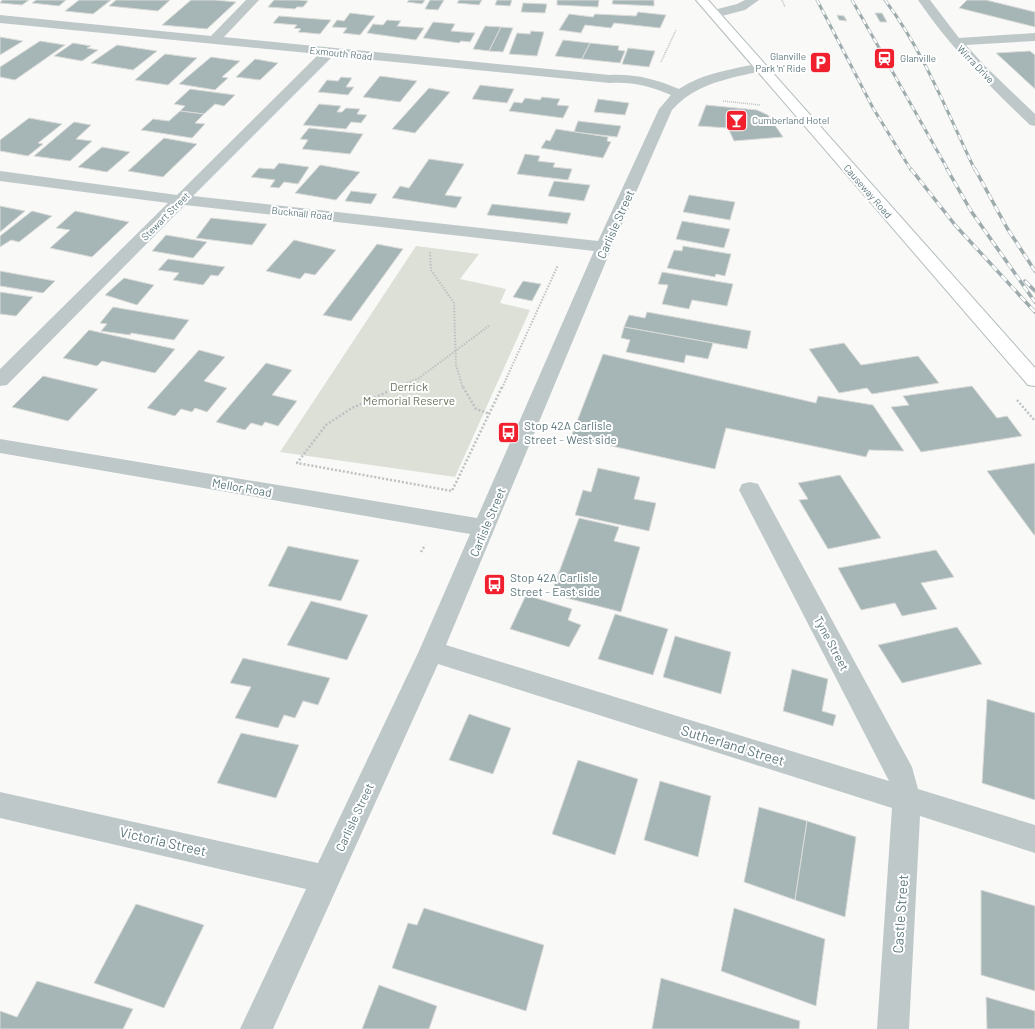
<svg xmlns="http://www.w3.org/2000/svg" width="1035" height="1029" font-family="Barlow,sans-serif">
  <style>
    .green { fill: #dce0d6 }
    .building { fill: #a6b6b7; stroke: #dbdbd9 }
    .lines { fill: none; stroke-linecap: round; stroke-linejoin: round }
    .major-casing { stroke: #b3bcbe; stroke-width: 2 }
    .path-far2 { stroke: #bcc2c3; stroke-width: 1.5; stroke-dasharray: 1 1; stroke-linecap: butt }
    .path-far1 { stroke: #bcc2c3; stroke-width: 2; stroke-dasharray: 1.5 1.5; stroke-linecap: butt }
    .path { stroke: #bcc2c3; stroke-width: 2.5; stroke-dasharray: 2 2; stroke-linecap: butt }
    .minor { fill: #bfc8c9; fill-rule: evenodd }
    .major { fill: #fff; fill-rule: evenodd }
    .rail-far1-casing { stroke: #9facae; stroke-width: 3 }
    .rail-casing { stroke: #9facae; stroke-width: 3.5 }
    .rail-far1 { stroke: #fff; stroke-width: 2; stroke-dasharray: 5.5; stroke-linecap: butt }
    .rail { stroke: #fff; stroke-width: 2.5; stroke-dasharray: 7; stroke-linecap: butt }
    .labels { text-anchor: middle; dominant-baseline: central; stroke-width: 4; stroke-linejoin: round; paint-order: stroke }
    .far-street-label { font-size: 10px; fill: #5e797e; stroke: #fff }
    .far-poi-label { font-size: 10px; fill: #5e797e; stroke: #fff; text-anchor: start }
    .street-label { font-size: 12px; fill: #5e797e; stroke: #fff }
    .park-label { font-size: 12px; fill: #69765e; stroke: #fff }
    .poi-label { font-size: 12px; fill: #5e797e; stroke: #fff; text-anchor: start }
    .near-street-label { font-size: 14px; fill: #5e797e; stroke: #fff }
  </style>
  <rect width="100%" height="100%" fill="#f9f9f7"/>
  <path class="green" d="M416 246 479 254 460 279 506 289 500 303 530 310 455 477 280 452Z"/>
  <g class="building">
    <path d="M2 0H29L22 5 0 3Z"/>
    <path d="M36 0H66L59 6 32 3Z"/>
    <path d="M79 0H111L93 14 65 11Z"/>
    <path d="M116 0H170L158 11 109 6Z"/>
    <path d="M191 0H215L236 2 207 29 162 25Z"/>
    <path d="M274 0H299L308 1 303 7H297L295 9 268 7Z"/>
    <path d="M409 0H425L422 4 407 2Z"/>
    <path d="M430 0H444L438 10 425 9Z"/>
    <path d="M459 0H482L479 5 457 3Z"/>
    <path d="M497 0H512L510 6 495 5Z"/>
    <path d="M557 0H599L598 7 557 5Z"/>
    <path d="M613 0H654V6L612 4Z"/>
    <path d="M967 0H986L1035 12V27L959 8Z"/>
    <path d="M523 3 547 4 545 13 521 12Z"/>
    <path d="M638 12 666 15 660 28 614 23 611 28 585 25 581 33 559 30 569 14 593 17 595 14 636 16Z"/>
    <path d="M350 13 375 16 360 35 343 33 347 28 332 27 337 20 344 21Z"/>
    <path d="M875 13H882L887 22H880Z"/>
    <path d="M837 15 844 16 847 21 839 20Z"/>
    <path d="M279 16 331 20 320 34 298 32 301 29 294 28 297 25 273 23Z"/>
    <path d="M387 20 401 21 397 26 424 28 416 40 367 33 373 24 383 25Z"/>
    <path d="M433 22 455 24 451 31 475 33 470 42 461 41 459 43 423 38Z"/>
    <path d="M485 26 501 27 489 51 473 49Z"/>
    <path d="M501 27 513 28 503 52 489 51Z"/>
    <path d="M531 31 544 32 537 56 509 54 517 33 530 34Z"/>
    <path d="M0 37 23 41 0 55Z"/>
    <path d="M563 40 590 43 582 59 555 56Z"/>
    <path d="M40 41 65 45 15 80 0 77V67Z"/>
    <path d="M73 43 91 46 87 48 98 50 82 61 54 56Z"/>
    <path d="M590 43 619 46 618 50 625 51 620 63 582 59Z"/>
    <path d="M117 45 157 51 133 70 91 63Z"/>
    <path d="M628 48 655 51 649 67 622 64Z"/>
    <path d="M1030 51 1035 55V89L996 53Z"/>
    <path d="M165 54 197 58 168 85 135 80Z"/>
    <path d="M211 57 240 61 222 77 228 78 215 90 179 84Z"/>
    <path d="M255 59 278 63 260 80 236 77Z"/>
    <path d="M380 76 417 81 400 102 363 97Z"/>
    <path d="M341 77 352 78 346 87H354L348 95 318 92 327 80 338 81Z"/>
    <path d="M480 85 514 89 507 103 472 99Z"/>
    <path d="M429 88 450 92 415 133 392 129Z"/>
    <path d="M190 89 235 95 224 106 215 104 204 114 180 111 185 106 174 104Z"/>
    <path d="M542 97 560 99 557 105 569 106 563 118 509 111 514 102 522 103 525 98 540 100Z"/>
    <path d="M598 99 629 103 625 115 594 112Z"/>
    <path d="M319 104 341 106 337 112H342L346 108 360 109 357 114 367 115 361 123 351 122 346 129 303 125Z"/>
    <path d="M706 105 757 110 768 115 783 137 734 141 728 128 698 126Z"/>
    <path d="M180 111 204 114 195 123 205 124 192 138 141 130 153 119 169 121Z"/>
    <path d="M29 118 62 124 38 143 43 144 28 156 0 151V140Z"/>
    <path d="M578 121 621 126 617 137 574 132Z"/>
    <path d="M74 122 91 125 76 139 92 141 70 161 34 156Z"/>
    <path d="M309 128 363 134 350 154 302 149 308 140 300 139Z"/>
    <path d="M556 129 608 137 607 141 611 142 603 158 541 148 546 140 550 141Z"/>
    <path d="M164 138 197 144 163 177 128 171Z"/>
    <path d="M102 147 130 152 107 172 78 167Z"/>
    <path d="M525 154 540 156 538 161 555 163 553 167 572 169 568 180 517 174Z"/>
    <path d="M429 159 464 164 445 195 462 197 456 208 392 198 400 186 409 188Z"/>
    <path d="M279 163 309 167 298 184 284 182 279 188 270 187 275 180 251 177 259 168 274 169Z"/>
    <path d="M320 165 360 172 336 200 295 193Z"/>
    <path d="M554 181 590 185 584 201 548 196Z"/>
    <path d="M351 191 377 194 371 204 345 201Z"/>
    <path d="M689 195 735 202 730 220 683 212Z"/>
    <path d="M492 204 571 213 567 224 487 215Z"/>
    <path d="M0 206 25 211 0 232Z"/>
    <path d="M32 211 52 216 19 242 11 240 0 247V236Z"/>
    <path d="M75 211 129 222 92 257 50 248 70 230 56 228Z"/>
    <path d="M211 218 267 224 252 245 196 238Z"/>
    <path d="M682 221 730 229 724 248 676 239Z"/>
    <path d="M166 235 207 242 193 258 152 251Z"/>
    <path d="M294 240 336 250 315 275 305 273 300 279 266 271Z"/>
    <path d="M377 244 403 249 351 321 323 315Z"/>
    <path d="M683 246 731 254 725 276 716 274 715 277 667 268 674 250 682 251Z"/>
    <path d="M168 259 225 267 218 276 211 275 203 285 173 280 179 273 158 270Z"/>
    <path d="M0 271 55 281 43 293 0 286Z"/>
    <path d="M662 272 733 284 727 306 692 300 689 309 662 304 668 285 658 284Z"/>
    <path d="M124 278 154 285 137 305 105 295Z"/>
    <path d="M523 281 541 284 532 301 513 297Z"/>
    <path d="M0 292 33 297 16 316 0 314Z"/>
    <path d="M113 307 189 320 174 340 131 333 130 335 101 331 107 324 100 323Z"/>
    <path d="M647 312 751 331 747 349 624 327 629 315 645 318Z"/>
    <path d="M624 327 713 343 708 359 686 355 684 363 626 352 630 340 621 338Z"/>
    <path d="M89 330 175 349 155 373 102 361 97 366 63 358Z"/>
    <path d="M844 343 861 365 918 356 939 383 872 394 867 388 839 393 809 349Z"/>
    <path d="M199 350 225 357 204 381 227 388 207 412 195 408 192 412 181 409 175 416 147 408Z"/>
    <path d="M603 354 816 403 818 396 873 405 904 451 869 450 866 457 726 428 715 469 571 437Z"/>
    <path d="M266 363 292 370 272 395 297 401 278 426 265 422 262 426 251 423 245 430 216 422Z"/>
    <path d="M43 376 98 389 68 421 12 407Z"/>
    <path d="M972 386 997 418 1007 416 1022 436 921 452 891 407 909 405 903 396Z"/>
    <path d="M1035 463V535H1034L987 471Z"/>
    <path d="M598 468 640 477 634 499 656 503 649 531 575 515 583 490 591 492Z"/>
    <path d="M840 475 881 538 828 549 799 500 808 499 798 483Z"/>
    <path d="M579 518 619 527 614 541 640 547 621 612 551 594Z"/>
    <path d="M288 546 359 560 341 601 268 586Z"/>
    <path d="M936 550 954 577 921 583 937 609 902 616 895 603 861 610 838 568Z"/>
    <path d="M526 595 572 609 568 620 581 625 569 647 510 629Z"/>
    <path d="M311 601 368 615 347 660 287 645Z"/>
    <path d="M615 614 668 629 653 675 598 659Z"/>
    <path d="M957 627 982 664 902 683 878 645Z"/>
    <path d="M675 636 731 652 721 694 663 677Z"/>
    <path d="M243 658 330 678 318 705 303 701 295 718 284 715 278 728 235 718 251 687 230 683Z"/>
    <path d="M792 669 828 679 822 711 836 715 833 726 783 711Z"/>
    <path d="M987 699 1035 713V800L982 783Z"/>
    <path d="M469 714 511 728 493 774 449 760Z"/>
    <path d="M241 733 299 745 276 798 217 783Z"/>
    <path d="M578 760 638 779 615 855 552 834Z"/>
    <path d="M660 781 711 796 698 857 644 840Z"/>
    <path d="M759 807 807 821 795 900 744 882Z"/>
    <path d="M807 821 856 837 845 917 795 900Z"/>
    <path d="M981 890 1035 906V991L981 975Z"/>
    <path d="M136 904 204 925 164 1008 94 983Z"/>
    <path d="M424 908 544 945 526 1011 392 968 408 923 417 925Z"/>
    <path d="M734 908 825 939 816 1006 721 971Z"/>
    <path d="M661 978 800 1021 799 1029H652Z"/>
    <path d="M37 981 133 1009 123 1029H0V1011L17 1017Z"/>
    <path d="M379 985 437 1006 429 1029H362Z"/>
    <path d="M986 997 1035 1011V1029H987Z"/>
  </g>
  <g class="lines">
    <defs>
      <path id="major" d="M696 0H708L1035 368V386L1028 385Z"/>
    </defs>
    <use href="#major" class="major-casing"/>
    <g class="path-far2">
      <path d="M782 0 785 7"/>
      <path d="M661 62 676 30"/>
      <path d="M723 101 760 105"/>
    </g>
    <g class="path-far1">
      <path d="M430 252 431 270 454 303 456 365 463 388"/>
      <path d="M396 388 419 378 490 325"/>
      <path d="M502 388 558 265"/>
    </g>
    <g class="path">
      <path d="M398 387 352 408 326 425 297 463 452 491 502 387"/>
      <path d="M463 387 476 409 490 414"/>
      <path d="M1017 400 1035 421"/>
      <path d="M421 552 425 545"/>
    </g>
    <g class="minor">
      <path d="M246 0H259L224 37 610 75C636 74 655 79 679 89 703 73 733 69 761 63L768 67 766 70C732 78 697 82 672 110L612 247 446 645 889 781 739 490 742 484 750 482 758 484 912 767 918 789 1035 825V853L920 816 909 1029H877L892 808 438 664 273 1029H240L306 889 0 818V792L318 863 419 651 470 534 0 453V439L477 518 594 251 185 205 7 385 0 386V369L168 203 0 181V171L177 195 319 54 0 23V15L211 36ZM333 56 610 83C635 82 648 86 671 95L659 109 598 241 193 196Z"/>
      <path d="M745 0H759L745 10 714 18 708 14 710 11 737 4Z"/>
      <path d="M918 0H930L959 38 1035 33V41L966 45 984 65 1035 114V126L1030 125C989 86 950 47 918 0Z"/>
    </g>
    <use href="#major" class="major"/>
    <defs>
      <g id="rail-far1">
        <path d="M817 0 873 108 911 170"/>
        <path d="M852 0 948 170"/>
        <path d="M885 0C924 52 947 112 975 170"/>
      </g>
      <g id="rail">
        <path d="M911 169 955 225 1035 312"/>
        <path d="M947 169 971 211 1035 302"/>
        <path d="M975 169 1007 228 1035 271"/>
        <path d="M1025 281 1035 291"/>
      </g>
    </defs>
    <use href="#rail-far1" class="rail-far1-casing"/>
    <use href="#rail" class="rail-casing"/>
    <use href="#rail-far1" class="rail-far1"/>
    <use href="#rail" class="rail"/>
  </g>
  <defs>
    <symbol id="station-square" viewBox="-11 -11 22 22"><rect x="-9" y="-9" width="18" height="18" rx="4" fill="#f0202f" stroke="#fff"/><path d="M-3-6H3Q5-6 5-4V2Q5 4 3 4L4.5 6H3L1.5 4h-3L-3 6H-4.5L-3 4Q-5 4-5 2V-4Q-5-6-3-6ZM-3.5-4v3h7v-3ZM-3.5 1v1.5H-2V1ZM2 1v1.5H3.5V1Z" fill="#fff"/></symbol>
    <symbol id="parking-square" viewBox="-11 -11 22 22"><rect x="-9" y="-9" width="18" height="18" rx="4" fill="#f0202f" stroke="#fff"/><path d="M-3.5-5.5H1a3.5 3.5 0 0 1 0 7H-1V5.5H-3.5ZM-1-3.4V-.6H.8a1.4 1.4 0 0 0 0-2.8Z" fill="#fff"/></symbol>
    <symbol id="bar-square" viewBox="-11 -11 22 22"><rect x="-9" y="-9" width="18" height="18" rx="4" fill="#f0202f" stroke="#fff"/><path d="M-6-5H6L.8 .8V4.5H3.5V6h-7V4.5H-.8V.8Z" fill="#fff"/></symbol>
    <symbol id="bus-square" viewBox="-11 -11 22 22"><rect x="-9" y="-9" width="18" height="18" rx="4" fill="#f0202f" stroke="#fff"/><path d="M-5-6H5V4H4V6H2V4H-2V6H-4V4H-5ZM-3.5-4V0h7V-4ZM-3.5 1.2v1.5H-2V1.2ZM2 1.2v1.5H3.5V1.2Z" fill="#fff"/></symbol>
  </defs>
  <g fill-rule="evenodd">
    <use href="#station-square" x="872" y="46" width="25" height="25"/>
    <use href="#parking-square" x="808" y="50" width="25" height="25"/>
    <use href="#bar-square" x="724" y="108" width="25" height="25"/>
    <use href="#bus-square" x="496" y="420" width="25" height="25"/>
    <use href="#bus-square" x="482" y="572" width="25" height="25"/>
  </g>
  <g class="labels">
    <g class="far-street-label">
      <text transform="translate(341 53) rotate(6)">Exmouth Road</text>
      <text transform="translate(976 64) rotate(46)">Wirra Drive</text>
      <text transform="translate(868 191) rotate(49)">Causeway Road</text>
      <text transform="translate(302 213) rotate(6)">Bucknall Road</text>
      <text transform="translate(165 216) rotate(-45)">Stewart Street</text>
    </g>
    <g class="far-poi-label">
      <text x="806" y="56" text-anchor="end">Glanville<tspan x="806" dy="12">Park 'n' Ride</tspan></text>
      <text x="900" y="58">Glanville</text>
      <text x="752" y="120">Cumberland Hotel</text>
    </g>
    <g class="street-label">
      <text transform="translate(615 224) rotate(-66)">Carlisle Street</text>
      <text transform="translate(242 487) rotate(10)">Mellor Road</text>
      <text transform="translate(487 522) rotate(-67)">Carlisle Street</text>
      <text transform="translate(832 643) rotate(62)">Tyne Street</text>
      <text transform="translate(354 817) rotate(-65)">Carlisle Street</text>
    </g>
    <g class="park-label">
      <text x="409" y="386">Derrick<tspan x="409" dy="14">Memorial Reserve</tspan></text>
    </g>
    <g class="poi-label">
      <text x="524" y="425">Stop 42A Carlisle<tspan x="524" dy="14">Street - West side</tspan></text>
      <text x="510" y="577">Stop 42A Carlisle<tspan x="510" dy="14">Street - East side</tspan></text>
    </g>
    <g class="near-street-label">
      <text transform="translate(733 745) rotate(17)">Sutherland Street</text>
      <text transform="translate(163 841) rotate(13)">Victoria Street</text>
      <text transform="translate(900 914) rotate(-86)">Castle Street</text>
    </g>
  </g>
</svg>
